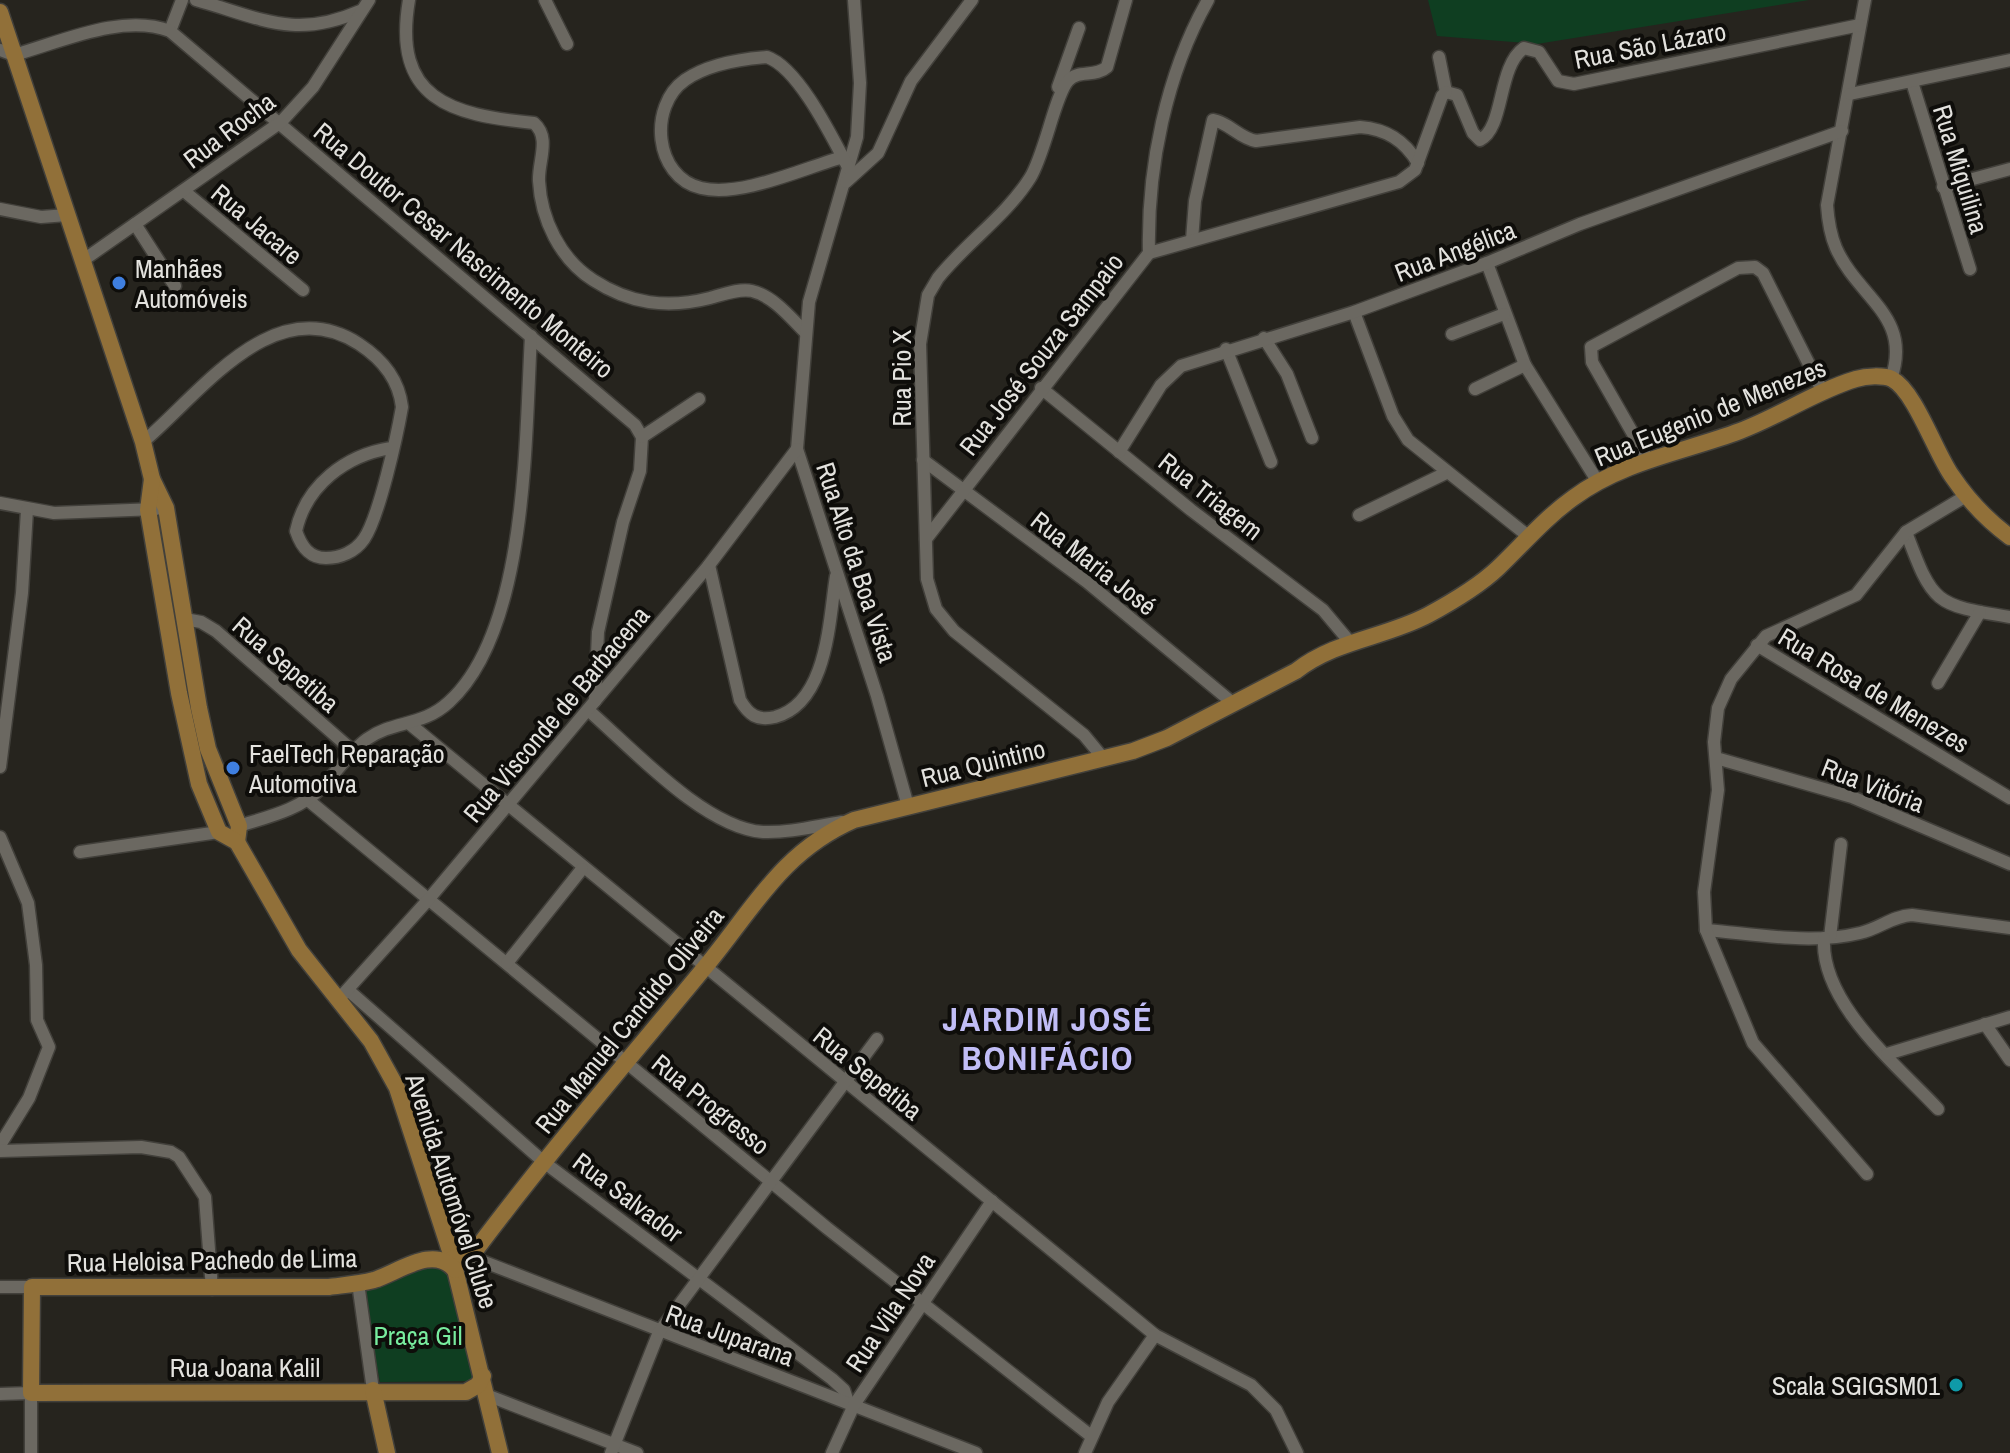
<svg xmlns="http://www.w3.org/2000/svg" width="2010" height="1453" font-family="'Archivo Narrow',sans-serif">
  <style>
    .green { fill: #0f3e21 }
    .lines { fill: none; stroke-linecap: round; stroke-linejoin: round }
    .minor-casing { stroke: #42403b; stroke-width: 15 }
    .major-casing { stroke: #42403b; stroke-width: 19 }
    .minor { stroke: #6b6861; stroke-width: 12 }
    .major { stroke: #917039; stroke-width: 16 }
    .shop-dot { fill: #3f7fe0; stroke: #0e0d0a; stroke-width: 3 }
    .culture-dot { fill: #0f9aa8; stroke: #0e0d0a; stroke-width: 3 }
    .labels { text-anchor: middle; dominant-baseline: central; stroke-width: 8; stroke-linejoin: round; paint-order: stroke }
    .street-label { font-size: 26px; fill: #e3e2de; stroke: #0e0d0a }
    .poi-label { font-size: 26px; fill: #e3e2de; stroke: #0e0d0a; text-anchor: start }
    .park-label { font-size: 26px; fill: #78ec9e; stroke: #0e0d0a }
    .district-label { font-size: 34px; font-weight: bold; letter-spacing: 2px; fill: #c1bdf6; stroke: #0e0d0a }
  </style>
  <rect width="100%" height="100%" fill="#26241e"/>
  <g class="green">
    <path d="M1428 0H1809L1537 44 1437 36Z"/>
    <path d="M445 1255 478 1381 380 1382 362 1290Z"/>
  </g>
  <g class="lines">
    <defs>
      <g id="minor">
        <path d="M196 0C261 18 294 40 360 11"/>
        <path d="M409 0C392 99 450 115 534 123 551 138 538 161 539 181 541 219 560 259 593 280 630 304 667 309 710 298 722 295 739 288 752 291 773 296 790 317 805 332"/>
        <path d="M545 0 567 44"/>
        <path d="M854 0 860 83 857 137 809 302 797 449 877 696 908 806"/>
        <path d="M1865 0 1827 205C1828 220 1830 234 1836 248 1858 298 1913 316 1891 379"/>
        <path d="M170 31 182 0"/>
        <path d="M0 50 14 55C61 42 122 13 170 31L635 425 642 437 640 471 623 522 598 632 595 701"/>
        <path d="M1439 57 1446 92 1457 95 1473 133 1480 140C1505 127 1497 67 1524 48L1539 52 1558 81 1574 84 1860 25"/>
        <path d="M1912 82 1970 269"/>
        <path d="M1058 87 1079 28"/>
        <path d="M1850 94 2010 60"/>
        <path d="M843 157C804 168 740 198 701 188 654 177 648 106 685 80 708 64 740 59 767 57 799 68 833 139 849 169"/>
        <path d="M846 182 878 153 911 81 972 0"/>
        <path d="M1943 187 2010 169"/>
        <path d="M184 191 303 290"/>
        <path d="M0 209 41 217 67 215"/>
        <path d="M135 224 175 286"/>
        <path d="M1192 240 1195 201 1213 120C1228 122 1239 138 1256 141L1360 127C1386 129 1404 140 1418 163"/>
        <path d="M1149 253 1399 182 1415 170 1442 96 1446 92"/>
        <path d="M82 261 281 122 313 87 369 0"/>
        <path d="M1487 263 1525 365 1598 482"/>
        <path d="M1354 312 1393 416 1408 440 1528 536"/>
        <path d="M1452 334 1504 314"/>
        <path d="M1264 338 1287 374 1312 438"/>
        <path d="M1226 349 1271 462"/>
        <path d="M1041 388 1191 510 1323 610 1349 641"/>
        <path d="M1475 389 1525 365"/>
        <path d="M642 437 699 399"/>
        <path d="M143 442C202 392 274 289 359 344 382 359 399 380 402 407 397 436 379 517 364 539 355 552 340 558 326 558 309 558 301 546 296 531 306 485 346 455 391 448"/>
        <path d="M1119 452 1161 385 1181 366 1354 312 1487 263 1580 224 1842 131"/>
        <path d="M923 460 1087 582 1234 704"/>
        <path d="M1648 460 1592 362 1591 347 1738 268 1755 267 1763 273 1823 392"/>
        <path d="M0 503 54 513 156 509"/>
        <path d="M1359 515 1446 473"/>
        <path d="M1906 532C1933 604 1934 605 2010 617"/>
        <path d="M926 539 1149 253C1147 168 1166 74 1208 0"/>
        <path d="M709 565 740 700C749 715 757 721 775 717 828 703 829 619 836 576"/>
        <path d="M185 619 201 622 216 631 353 751"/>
        <path d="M1757 645 2010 798"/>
        <path d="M1938 683 1980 612"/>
        <path d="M588 710C631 747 704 828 763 832 790 833 816 826 842 822"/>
        <path d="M411 725 1155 1335 1251 1385 1276 1410 1297 1453"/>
        <path d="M1103 758 1084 735 954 631 936 609 927 579 920 344 928 295 938 278C966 243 1006 216 1030 178 1045 154 1055 95 1068 81 1078 69 1095 78 1107 67L1126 0"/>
        <path d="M1716 758 1852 797 2010 864"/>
        <path d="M0 767 22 593 27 510"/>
        <path d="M308 800 827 1228 1091 1436"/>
        <path d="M239 826C267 817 300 810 321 788 337 772 349 752 367 739 394 720 422 727 449 702 528 630 525 439 531 336"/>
        <path d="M0 837 28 903 36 965 37 1020 49 1047 29 1098 0 1145"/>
        <path d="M80 852 219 832"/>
        <path d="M1706 930C1755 934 1811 945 1860 933 1879 929 1892 916 1912 915L2010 928"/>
        <path d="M1830 937 1841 844"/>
        <path d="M1824 938C1820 1003 1897 1065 1938 1109"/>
        <path d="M507 963 582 869"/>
        <path d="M348 990 545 1163 832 1379 844 1390 848 1402"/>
        <path d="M338 1000 428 900 709 565 797 449"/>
        <path d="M1985 1024 2010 1060"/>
        <path d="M1887 1054 2010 1017"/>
        <path d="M0 1151 141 1147 171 1152 179 1157 205 1197 212 1289"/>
        <path d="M1867 1174 1753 1043 1706 930 1704 892 1718 790 1714 742 1718 708 1731 679 1766 636 1856 595 1906 532 1966 496"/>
        <path d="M469 1256 976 1453"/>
        <path d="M358 1283 373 1390"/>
        <path d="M0 1287H32"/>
        <path d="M0 1394 31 1393V1453"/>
        <path d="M489 1396 637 1453"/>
        <path d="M611 1453 659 1332 877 1039"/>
        <path d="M832 1453 854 1405 992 1201"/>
        <path d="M1085 1453 1108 1402 1155 1335"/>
      </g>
      <g id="major">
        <path d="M0 12 143 442 152 479 166 508 199 708 208 749 239 826 237 842"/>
        <path d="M152 479 148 510 179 693 199 784 219 832 237 842 299 950 371 1041 397 1088 452 1257 500 1453"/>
        <path d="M452 1259 475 1251C547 1155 625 1064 701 972 752 912 779 853 854 820L1133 751 1167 738 1296 671C1336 640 1384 638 1428 615 1452 602 1478 587 1498 568 1523 544 1545 518 1573 498 1623 461 1684 452 1740 431 1780 416 1816 391 1856 379 1866 376 1883 375 1892 379 1915 391 1936 454 1952 476 1968 500 1987 520 2010 537"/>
        <path d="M455 1270C434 1244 399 1272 374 1280 359 1284 344 1285 329 1287H32L31 1393 466 1392 478 1385 483 1376"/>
        <path d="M373 1390 387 1453"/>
      </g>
    </defs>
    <use href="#minor" class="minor-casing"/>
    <use href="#major" class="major-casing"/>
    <use href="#minor" class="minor"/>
    <use href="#major" class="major"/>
  </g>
  <g class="shop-dot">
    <circle cx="119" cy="283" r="8"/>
    <circle cx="233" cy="768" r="8"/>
  </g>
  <circle class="culture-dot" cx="1956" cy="1385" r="8"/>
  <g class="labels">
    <g class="street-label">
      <text transform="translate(1650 45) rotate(-11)">Rua São Lázaro</text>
      <text transform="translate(229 130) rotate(-37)">Rua Rocha</text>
      <text transform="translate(1961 169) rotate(73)">Rua Miquilina</text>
      <text transform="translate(257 224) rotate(40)">Rua Jacare</text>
      <text transform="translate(464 250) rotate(40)">Rua Doutor Cesar Nascimento Monteiro</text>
      <text transform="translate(1455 251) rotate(-21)">Rua Angélica</text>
      <text transform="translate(1041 354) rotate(-52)">Rua José Souza Sampaio</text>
      <text transform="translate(901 378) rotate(-90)">Rua Pio X</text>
      <text transform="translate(1710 412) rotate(-22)">Rua Eugenio de Menezes</text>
      <text transform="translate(1211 496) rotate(38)">Rua Triagem</text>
      <text transform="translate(857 562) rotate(72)">Rua Alto da Boa Vista</text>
      <text transform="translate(1094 563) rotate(38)">Rua Maria José</text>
      <text transform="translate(286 664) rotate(41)">Rua Sepetiba</text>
      <text transform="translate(1874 690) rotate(31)">Rua Rosa de Menezes</text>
      <text transform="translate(556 714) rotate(-50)">Rua Visconde de Barbacena</text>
      <text transform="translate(983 763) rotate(-14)">Rua Quintino</text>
      <text transform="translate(1873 785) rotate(21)">Rua Vitória</text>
      <text transform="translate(629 1020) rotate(-51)">Rua Manuel Candido Oliveira</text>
      <text transform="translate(868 1073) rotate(39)">Rua Sepetiba</text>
      <text transform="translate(711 1104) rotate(39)">Rua Progresso</text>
      <text transform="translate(452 1191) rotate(72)">Avenida Automóvel Clube</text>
      <text transform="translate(628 1197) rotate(37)">Rua Salvador</text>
      <text transform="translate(212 1260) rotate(-1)">Rua Heloisa Pachedo de Lima</text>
      <text transform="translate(890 1312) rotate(-56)">Rua Vila Nova</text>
      <text transform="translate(730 1335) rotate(20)">Rua Juparana</text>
      <text x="245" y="1367">Rua Joana Kalil</text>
    </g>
    <g class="poi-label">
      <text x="135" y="268">Manhães<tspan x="135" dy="30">Automóveis</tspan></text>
      <text x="249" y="753">FaelTech Reparação<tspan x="249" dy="30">Automotiva</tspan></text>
      <text x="1940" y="1385" text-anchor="end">Scala SGIGSM01</text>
    </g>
    <g class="park-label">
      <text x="418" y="1335">Praça Gil</text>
    </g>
    <g class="district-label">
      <text x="1048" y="1019">JARDIM JOSÉ<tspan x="1048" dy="39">BONIFÁCIO</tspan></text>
    </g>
  </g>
</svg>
